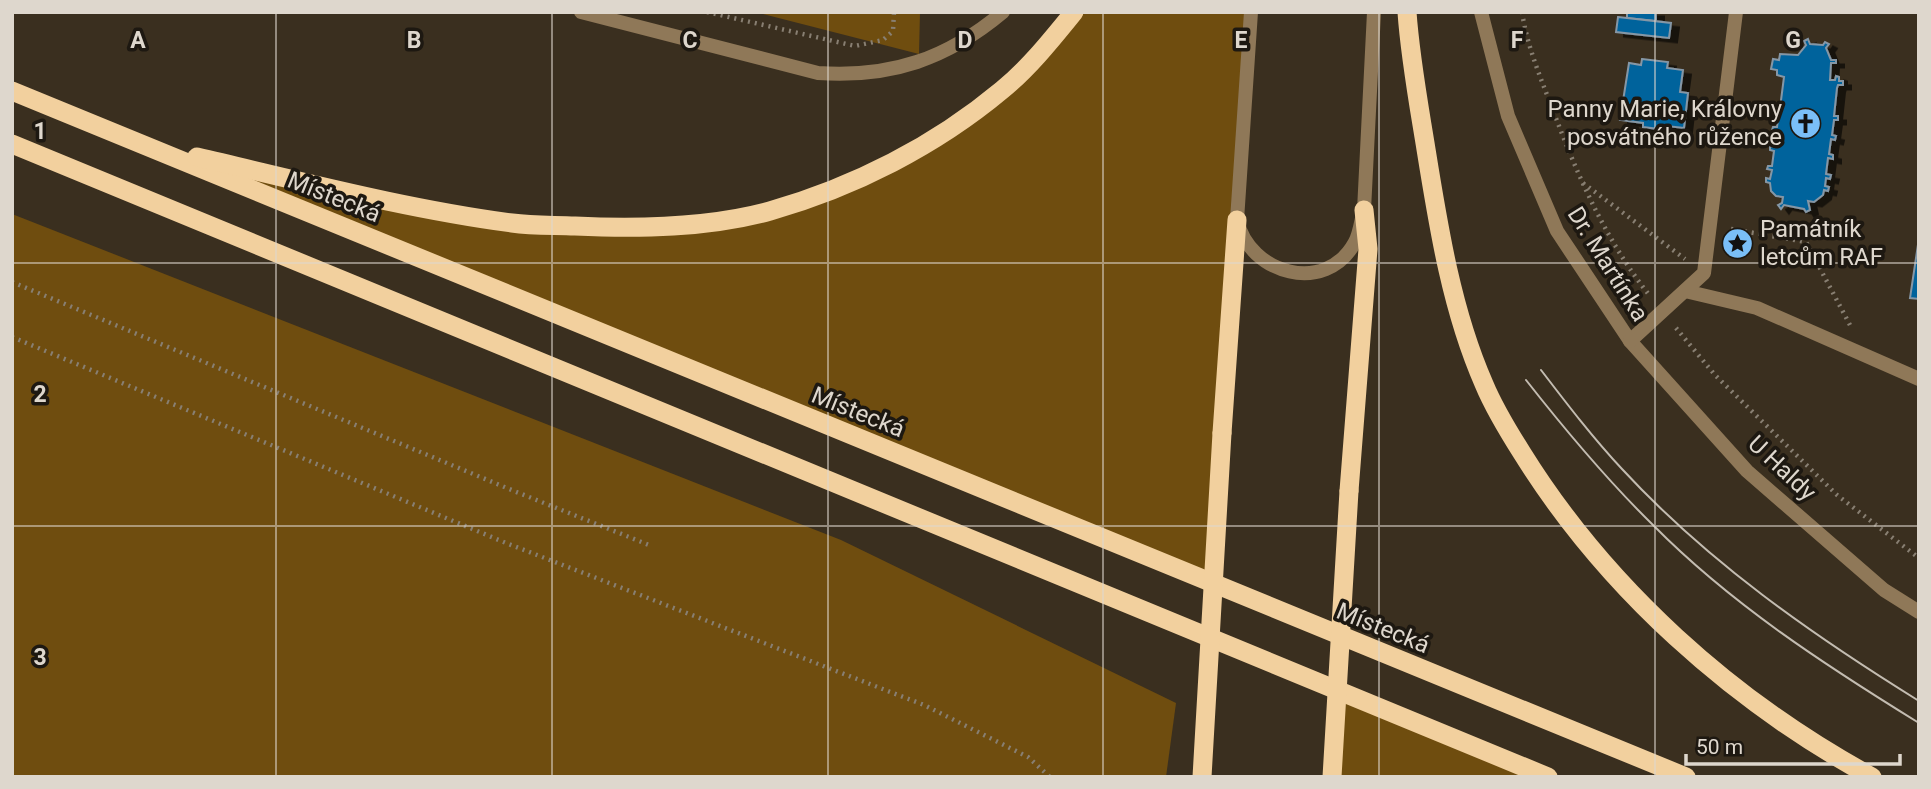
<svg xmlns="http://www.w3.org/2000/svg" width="1931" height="789" font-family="Roboto,sans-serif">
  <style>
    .green { fill: #6f4d0f }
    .building { fill: #04639c; stroke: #8597a6; stroke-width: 2; filter: url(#shadow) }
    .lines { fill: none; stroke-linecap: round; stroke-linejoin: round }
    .path { stroke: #887f72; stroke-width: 4.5; stroke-dasharray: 2 5; stroke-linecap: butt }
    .service { stroke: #8f7858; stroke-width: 14 }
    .minor { stroke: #8f7858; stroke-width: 14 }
    .trunk { stroke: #f2d09e; stroke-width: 19 }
    .tram { stroke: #c3bcb1; stroke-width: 2 }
    .trunk-bridge { stroke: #f2d09e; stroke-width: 19 }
    .grid { fill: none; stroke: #ded7cd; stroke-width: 2; stroke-opacity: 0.55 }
    .labels { text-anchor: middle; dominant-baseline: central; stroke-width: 7; stroke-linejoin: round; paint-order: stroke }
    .poi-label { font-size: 24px; fill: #ded7cd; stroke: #1d1811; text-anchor: end }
    .street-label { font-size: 24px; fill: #ded7cd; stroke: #1d1811 }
    .grid-label { font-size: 23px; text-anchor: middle; font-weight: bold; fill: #ded7cd; stroke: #1d1811; stroke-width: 7; stroke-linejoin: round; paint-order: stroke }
  </style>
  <defs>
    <filter id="shadow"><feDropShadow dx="8" dy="4.5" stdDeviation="0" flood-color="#0009"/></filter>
  </defs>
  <rect width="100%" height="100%" fill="#3a2f1f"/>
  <g class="green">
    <path d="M755 12H920L919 54Z"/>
    <path d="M1074 12H1250L1214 580 141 144 437 212 605 227 769 211 955 126Z"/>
    <path d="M12 214 841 540 1176 703 1166 777H12Z"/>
    <path d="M1340 691 1533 777H1333Z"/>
  </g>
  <g class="building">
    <path d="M1627 12H1656V21L1627 18Z"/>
    <path d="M1618 17 1671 23 1669 38 1616 32Z"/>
    <path d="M1808 39 1810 44 1823 45 1825 42 1829 44 1826 48 1831 60H1836V63H1831L1830 80H1835L1836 76 1839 77V81H1843V85H1838L1837 88 1834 116H1838V120H1834L1832 135 1836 136 1835 140 1831 139 1829 154 1833 155V159L1828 158 1826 174 1831 175 1830 179 1826 178 1825 186 1829 187 1828 191 1824 190 1823 195 1814 202 1808 201 1810 210 1806 212 1804 209 1784 205 1781 209 1778 205 1782 203 1783 197 1776 196 1771 191 1770 183 1766 182V178L1770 179 1772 170 1767 169 1768 166H1772L1774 151 1770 150V146L1774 147 1777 131 1772 130 1773 127H1777L1779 112 1775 111V107L1780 108 1784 77 1777 75V70L1771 69 1773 59 1779 60 1780 54 1798 55 1806 45 1804 41Z"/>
    <path d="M1642 59 1668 62 1667 68 1683 70 1680 92 1688 93 1684 128 1667 126V130L1643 127V123L1620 120 1629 63 1641 65Z"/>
    <path d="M1919 238V299L1910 298Z"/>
  </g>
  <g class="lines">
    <g class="path">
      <path d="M707 12 855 46 883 40 893 31 894 12"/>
      <path d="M1522 12C1527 45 1539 74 1551 105 1576 172 1605 240 1650 296"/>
      <path d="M1583 183 1685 259"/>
      <path d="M1731 229 1806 242 1850 325"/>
      <path d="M12 282 514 491 649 545"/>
      <path d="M1676 328 1715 375 1837 495 1919 558"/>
      <path d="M12 337 506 543 924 705 1028 757 1050 777"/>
    </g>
    <path class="service" d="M1685 291 1757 308 1919 379"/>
    <g class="minor">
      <path d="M581 12 818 73C891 78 947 59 1003 12"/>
      <path d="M1251 12 1237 220C1249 274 1326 296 1355 242 1360 233 1361 220 1364 210L1374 12"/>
      <path d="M1481 12 1508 116 1557 231 1630 341 1747 471 1884 590 1919 612"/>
      <path d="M1630 341 1704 273 1736 12"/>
    </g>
    <g class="trunk">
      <path d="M1407 12C1410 56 1418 100 1425 143 1438 224 1451 309 1484 384 1494 408 1508 431 1522 453 1606 588 1732 701 1872 777"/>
      <path d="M12 91 1686 777"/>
      <path d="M12 144 1548 777"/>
      <path d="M197 157C301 181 406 209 512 223 533 226 555 225 575 226 639 229 708 228 770 211 854 187 935 146 1002 90 1029 68 1052 39 1074 12"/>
      <path d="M1222 433 1237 220"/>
      <path d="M1349 491 1368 249 1364 210"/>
    </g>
    <g class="tram">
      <path d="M1541 370C1567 404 1593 438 1622 469 1708 562 1811 634 1919 701"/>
      <path d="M1526 380C1566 431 1607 480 1653 525 1731 604 1825 665 1919 723"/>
    </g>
    <g class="trunk-bridge">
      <path d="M1202 777 1222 433"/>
      <path d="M1332 777 1349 491"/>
    </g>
  </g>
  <path class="grid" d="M276 12V777M552 12V777M828 12V777M1103 12V777M1379 12V777M1655 12V777M12 263H1919M12 526H1919"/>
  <defs>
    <symbol id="church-disc" viewBox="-11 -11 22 22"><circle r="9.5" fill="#7abff8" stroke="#1d1811"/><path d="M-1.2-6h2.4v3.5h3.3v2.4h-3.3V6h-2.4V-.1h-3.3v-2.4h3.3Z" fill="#111"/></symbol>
    <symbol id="sight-disc" viewBox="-11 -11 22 22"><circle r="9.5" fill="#7abff8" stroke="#1d1811"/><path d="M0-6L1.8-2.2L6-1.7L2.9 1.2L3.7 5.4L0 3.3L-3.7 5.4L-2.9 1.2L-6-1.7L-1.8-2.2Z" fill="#111"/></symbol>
  </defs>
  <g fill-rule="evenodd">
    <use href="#church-disc" x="1788" y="106" width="35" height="35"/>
    <use href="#sight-disc" x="1720" y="226" width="35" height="35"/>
  </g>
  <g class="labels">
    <g class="poi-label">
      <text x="1782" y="109">Panny Marie, Královny<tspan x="1782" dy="28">posvátného růžence</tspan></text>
      <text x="1760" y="229" text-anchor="start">Památník<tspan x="1760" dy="28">letcům RAF</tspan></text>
    </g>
    <g class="street-label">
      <text transform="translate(334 197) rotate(22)">Místecká</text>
      <text transform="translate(1608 264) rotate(58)">Dr. Martínka</text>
      <text transform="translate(858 412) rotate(22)">Místecká</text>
      <text transform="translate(1782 468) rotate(43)">U Haldy</text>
      <text transform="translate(1383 628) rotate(22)">Místecká</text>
    </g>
  </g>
  <g class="grid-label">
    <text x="138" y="48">A</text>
    <text x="414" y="48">B</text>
    <text x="690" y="48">C</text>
    <text x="965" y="48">D</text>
    <text x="1241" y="48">E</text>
    <text x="1517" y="48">F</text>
    <text x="1793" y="48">G</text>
    <text x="40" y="139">1</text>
    <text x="40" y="402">2</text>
    <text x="40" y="665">3</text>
  </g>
  <rect width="1931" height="789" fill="none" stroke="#ded7cd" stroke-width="28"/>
  <path d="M1686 754v10h214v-10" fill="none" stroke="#ded7cd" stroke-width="3.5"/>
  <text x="1696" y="754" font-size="21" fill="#ded7cd" stroke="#1d1811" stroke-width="5" paint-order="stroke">50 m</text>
</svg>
